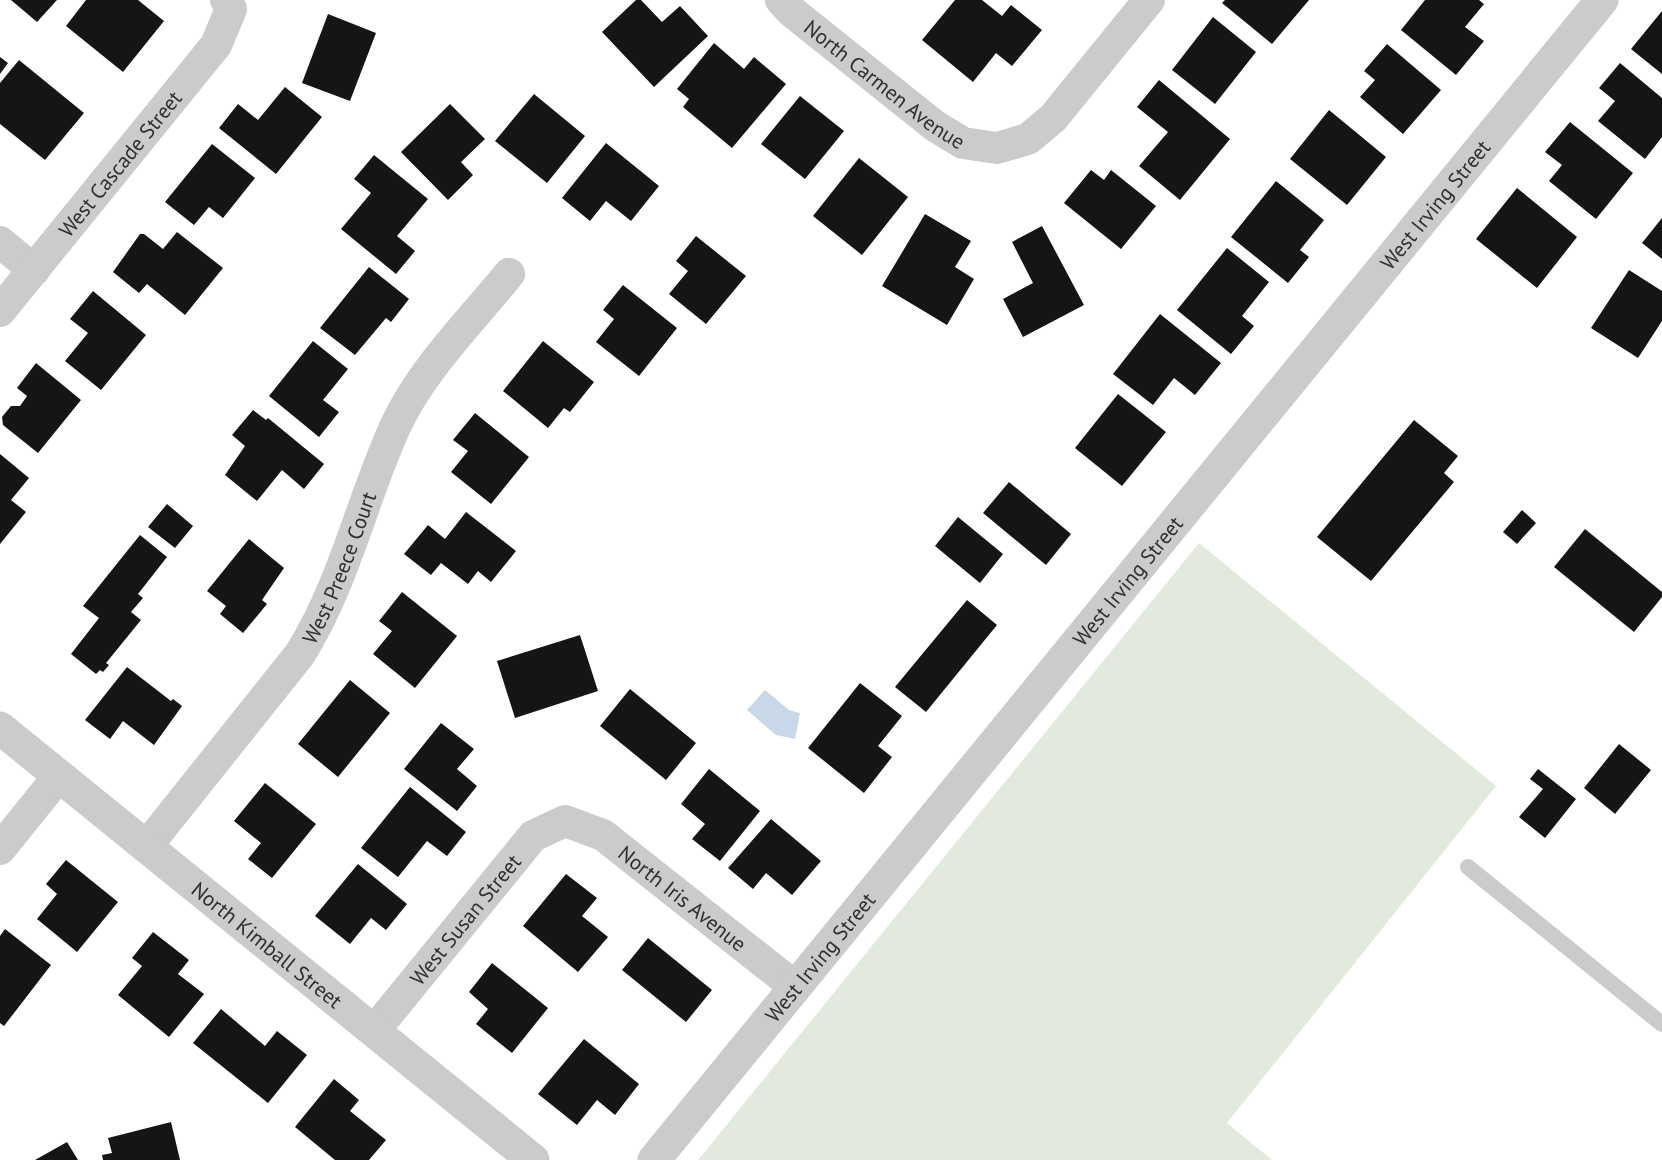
<svg xmlns="http://www.w3.org/2000/svg" width="1662" height="1160" font-family="'PT Sans',sans-serif">
  <style>
    .green { fill: #e1eadc }
    .water { fill: #c9d8e9 }
    .building { fill: #151515 }
    .lines { fill: none; stroke-linecap: round; stroke-linejoin: round }
    .service { stroke: #cbcbcb; stroke-width: 16 }
    .minor { stroke: #cbcbcb; stroke-width: 32 }
    .tertiary { stroke: #cbcbcb; stroke-width: 33 }
    .labels { text-anchor: middle; dominant-baseline: central; stroke-width: 6; stroke-linejoin: round; paint-order: stroke }
    .street-label { font-size: 21px; fill: #2e2e2e; stroke: #fff }
  </style>
  <rect width="100%" height="100%" fill="#fff"/>
  <path class="green" d="M1199 543 1496 786 1227 1123 1272 1160H698Z"/>
  <path class="water" d="M765 690 789 710 800 713 795 739 776 735 747 710Z"/>
  <g class="building">
    <path d="M11 0H57L37 22Z"/>
    <path d="M86 0H138L164 21 123 72 66 26Z"/>
    <path d="M636 0H641L662 22 680 6 708 36 654 87 602 32Z"/>
    <path d="M955 0H982L1002 16 1011 5 1042 30 1012 66 996 53 973 82 922 40Z"/>
    <path d="M1225 0H1309L1272 44 1222 3Z"/>
    <path d="M1425 0H1479L1484 4 1465 27 1484 41 1456 75 1401 30Z"/>
    <path d="M1662 11V74L1631 49Z"/>
    <path d="M328 14 376 33 350 101 302 83Z"/>
    <path d="M1213 17 1256 52 1215 104 1172 70Z"/>
    <path d="M714 43 744 69 754 57 786 84 732 148 683 107 689 99 677 89Z"/>
    <path d="M1387 44 1441 90 1403 134 1360 97 1375 80 1364 71Z"/>
    <path d="M0 57 8 63 0 74Z"/>
    <path d="M19 60 84 113 45 160 0 124V83Z"/>
    <path d="M1620 63 1662 98V137L1645 159 1598 121 1615 101 1599 88Z"/>
    <path d="M1159 80 1230 139 1180 200 1139 166 1168 132 1137 107Z"/>
    <path d="M285 87 322 117 276 174 219 128 238 104 258 120Z"/>
    <path d="M534 94 585 136 547 183 495 141Z"/>
    <path d="M800 96 844 131 805 179 761 144Z"/>
    <path d="M450 104 485 139 461 162 473 175 448 200 401 152Z"/>
    <path d="M1329 110 1386 157 1347 205 1290 159Z"/>
    <path d="M1570 122 1633 173 1596 219 1549 181 1562 165 1545 152Z"/>
    <path d="M606 143 659 186 631 221 606 201 590 221 562 198Z"/>
    <path d="M212 144 255 178 223 218 209 207 194 225 165 202Z"/>
    <path d="M374 155 428 199 397 236 415 251 396 274 341 229 371 193 354 179Z"/>
    <path d="M859 158 908 197 862 255 813 216Z"/>
    <path d="M1091 170 1104 180 1111 170 1156 206 1121 249 1064 203Z"/>
    <path d="M1276 181 1324 220 1300 250 1309 257 1288 283 1231 237Z"/>
    <path d="M1517 188 1577 237 1537 288 1476 239Z"/>
    <path d="M925 214 971 241 955 267 974 279 947 325 882 286Z"/>
    <path d="M1662 218V259L1642 243Z"/>
    <path d="M1042 226 1084 305 1023 337 1003 299 1033 283 1012 242Z"/>
    <path d="M177 232 223 268 185 315 147 284 139 293 113 272 140 234H144L163 249Z"/>
    <path d="M696 236 746 276 706 324 669 294 688 271 676 261Z"/>
    <path d="M1227 248 1269 282 1242 316 1254 326 1231 354 1177 310Z"/>
    <path d="M369 267 409 299 391 322 386 318 355 355 320 328Z"/>
    <path d="M1629 270 1662 291V321L1638 358 1591 328Z"/>
    <path d="M623 285 677 328 639 376 596 342 614 319 603 310Z"/>
    <path d="M93 291 146 335 101 390 65 361 88 333 70 319Z"/>
    <path d="M1160 314 1221 363 1195 395 1174 378 1153 405 1113 374Z"/>
    <path d="M313 341 348 369 323 400 339 412 319 437 269 396Z"/>
    <path d="M543 341 594 382 570 412 564 408 548 428 503 391Z"/>
    <path d="M36 363 81 400 38 453 3 425 2 417 11 406H20L27 396 17 388Z"/>
    <path d="M1118 394 1166 432 1122 486 1075 448Z"/>
    <path d="M253 410 266 420 268 418 324 464 304 489 282 470 257 501 225 475 245 446 232 435Z"/>
    <path d="M475 413 529 457 491 504 451 472 468 451 453 440Z"/>
    <path d="M1414 420 1458 456 1444 473 1454 482 1371 581 1317 537Z"/>
    <path d="M0 454 29 478 11 500 26 512 0 544Z"/>
    <path d="M1009 482 1071 534 1046 565 983 513Z"/>
    <path d="M167 504 193 526 175 548 148 527Z"/>
    <path d="M1522 510 1536 523 1517 544 1503 532Z"/>
    <path d="M466 512 516 551 491 582 478 571 468 584 441 563 431 575 404 554 428 525 445 539Z"/>
    <path d="M958 517 1003 554 980 583 935 546Z"/>
    <path d="M1585 529 1662 592V597L1634 632 1554 567Z"/>
    <path d="M140 535 167 557 138 594 143 598 131 612 141 620 106 663 109 665 103 672 100 670 96 674 71 654 99 618 83 606Z"/>
    <path d="M249 539 284 568 262 600 267 604 243 633 220 614 226 606 207 591Z"/>
    <path d="M402 592 457 636 415 688 373 654 392 631 379 621Z"/>
    <path d="M967 600 997 625 926 712 895 687Z"/>
    <path d="M580 635 598 691 515 718 497 661Z"/>
    <path d="M127 667 171 701 173 699 182 706 154 745 123 721 110 739 85 720Z"/>
    <path d="M350 680 390 713 338 777 298 744Z"/>
    <path d="M860 683 902 716 878 746 892 757 864 793 808 748Z"/>
    <path d="M630 689 696 743 666 780 600 726Z"/>
    <path d="M441 723 474 749 457 769 477 786 457 811 404 769Z"/>
    <path d="M1619 744 1651 770 1615 814 1584 788Z"/>
    <path d="M709 769 760 811 720 861 692 839 705 824 681 804Z"/>
    <path d="M1538 769 1576 799 1545 838 1519 817 1543 789 1530 779Z"/>
    <path d="M265 783 316 824 272 878 248 859 261 843 234 821Z"/>
    <path d="M410 787 466 832 447 856 427 841 398 877 361 848Z"/>
    <path d="M771 819 821 861 792 895 766 873 753 889 728 868Z"/>
    <path d="M66 860 118 902 77 952 37 919 57 894 46 884Z"/>
    <path d="M358 864 407 904 386 930 371 918 350 944 315 916Z"/>
    <path d="M566 874 597 898 582 916 608 937 578 972 523 926Z"/>
    <path d="M5 929 51 965 4 1026 0 1023V936Z"/>
    <path d="M153 932 189 960 178 974 204 994 169 1037 118 995 142 966 132 958Z"/>
    <path d="M648 938 712 990 686 1022 622 970Z"/>
    <path d="M492 963 548 1008 512 1053 476 1024 488 1009 469 992Z"/>
    <path d="M221 1009 265 1046 277 1031 307 1055 268 1103 193 1043Z"/>
    <path d="M584 1039 639 1084 615 1115 597 1100 577 1125 538 1094Z"/>
    <path d="M334 1079 359 1100 350 1111 386 1140 369 1160H335L295 1127Z"/>
    <path d="M171 1122 180 1160H103L102 1155 112 1153 108 1138Z"/>
    <path d="M67 1142 78 1160H35Z"/>
  </g>
  <g class="lines">
    <path class="service" d="M1468 867 1662 1024"/>
    <g class="minor">
      <path id="s1" d="M781 0 791 11 935 126 963 143 997 148 1028 139 1053 118 1149 0"/>
      <path d="M0 242 34 270"/>
      <path id="s2" d="M0 311 216 45 231 9 226 0"/>
      <path id="s3" d="M146 847 300 654C344 584 361 502 395 427 421 370 470 322 509 274"/>
      <path d="M0 849 58 777"/>
      <path id="s4" d="M374 1031 533 836 565 821 603 835 794 986"/>
    </g>
    <g class="tertiary">
      <path id="s5" d="M0 728 533 1160"/>
      <path id="s6" d="M654 1160 1602 0"/>
    </g>
  </g>
  <g class="labels">
    <g class="street-label">
      <text stroke="none"><textPath href="#s1" startOffset="134">North Carmen Avenue</textPath></text>
      <text stroke="none"><textPath href="#s2" startOffset="190">West Cascade Street</textPath></text>
      <text stroke="none"><textPath href="#s6" startOffset="1234">West Irving Street</textPath></text>
      <text stroke="none"><textPath href="#s3" startOffset="342">West Preece Court</textPath></text>
      <text stroke="none"><textPath href="#s6" startOffset="748">West Irving Street</textPath></text>
      <text stroke="none"><textPath href="#s4" startOffset="429">North Iris Avenue</textPath></text>
      <text stroke="none"><textPath href="#s4" startOffset="144">West Susan Street</textPath></text>
      <text stroke="none"><textPath href="#s5" startOffset="344">North Kimball Street</textPath></text>
      <text stroke="none"><textPath href="#s6" startOffset="262">West Irving Street</textPath></text>
    </g>
  </g>
</svg>
